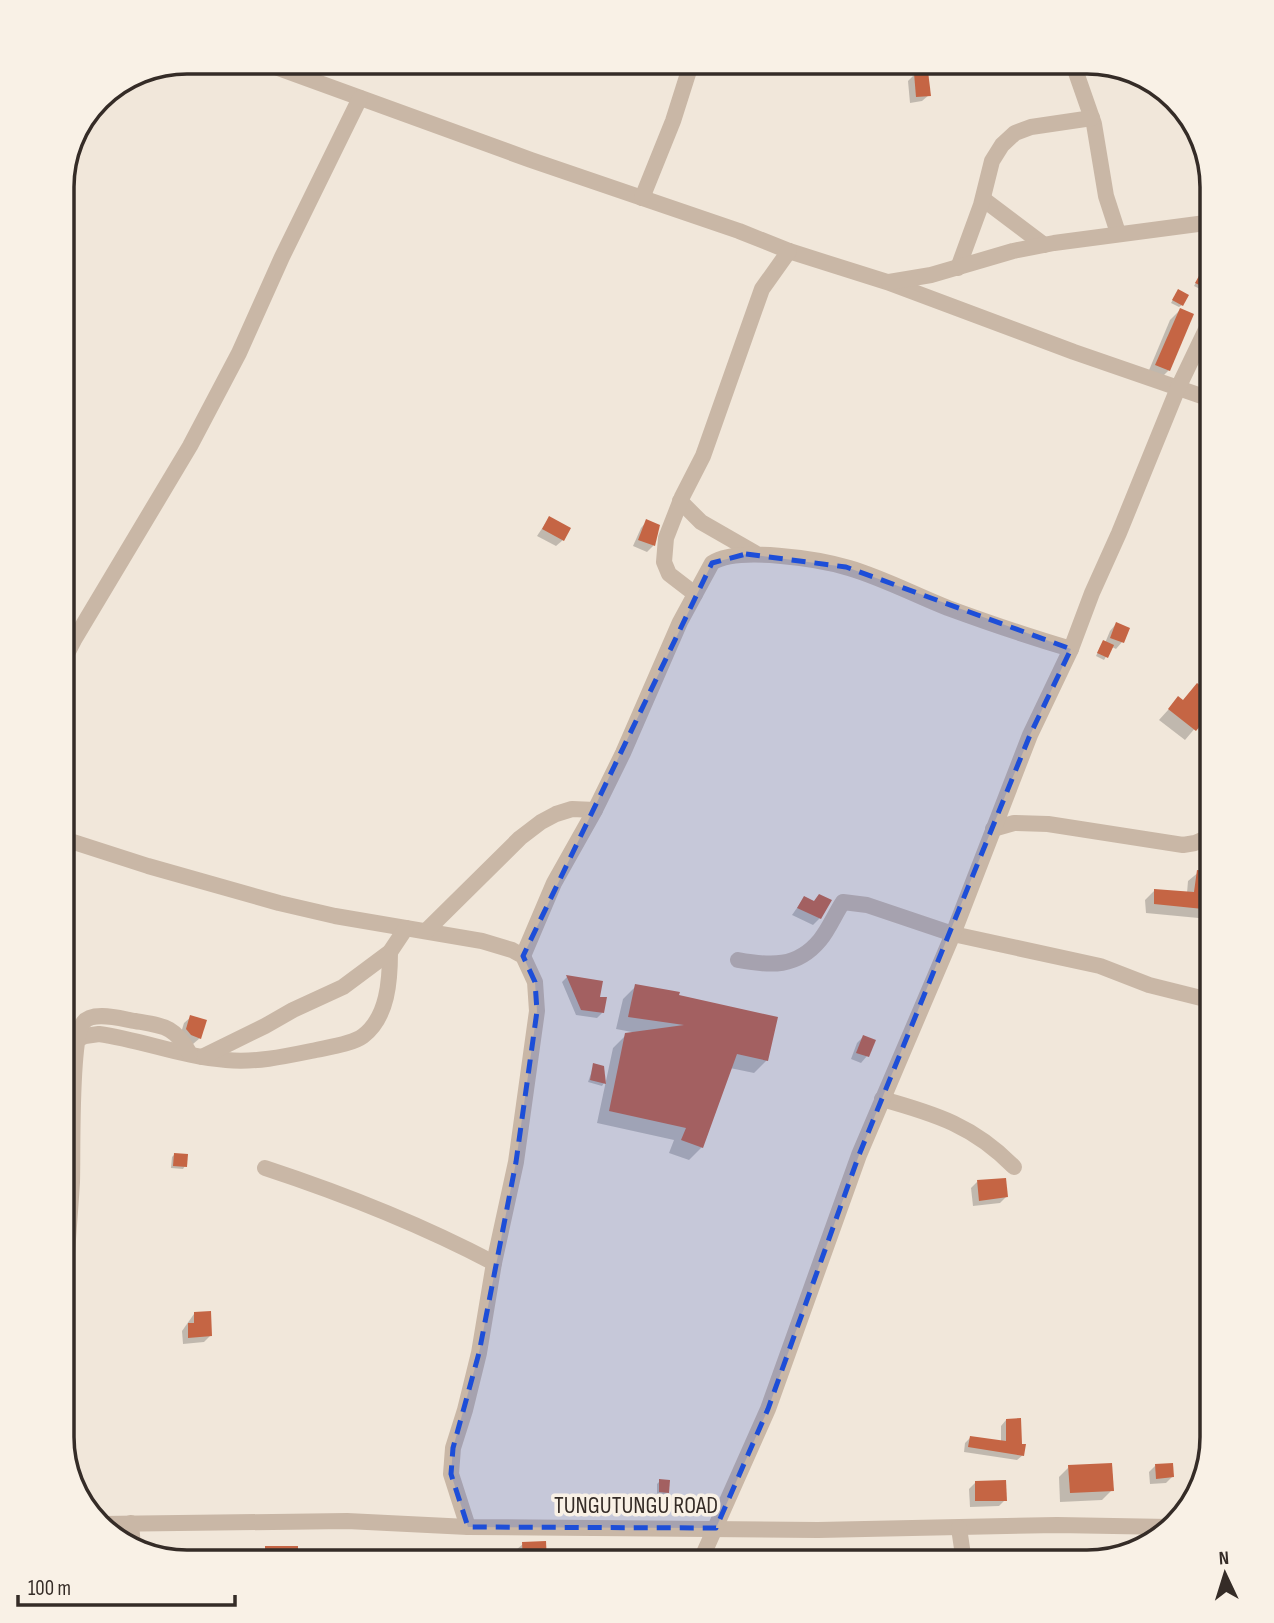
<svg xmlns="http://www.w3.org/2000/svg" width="1274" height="1623" font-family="'Sofia Sans Condensed',sans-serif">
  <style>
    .shadow { fill: #0003 }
    .building { fill: #c56544 }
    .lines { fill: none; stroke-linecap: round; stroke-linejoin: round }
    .minor { stroke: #c9b7a6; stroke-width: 16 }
    .marked { fill: #1d4ed8; fill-opacity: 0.2; stroke: #1d4ed8; stroke-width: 5; stroke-dasharray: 14 9; stroke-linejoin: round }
    .labels { text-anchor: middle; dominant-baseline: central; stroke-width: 7; stroke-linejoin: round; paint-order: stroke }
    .street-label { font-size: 24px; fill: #352c27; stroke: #f9f1e6 }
    .rim { fill: none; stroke: #352c27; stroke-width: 3.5 }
  </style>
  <rect width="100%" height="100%" fill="#f1e7da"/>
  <g class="shadow">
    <path d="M914 75 929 95 922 101 910 103 908 81Z"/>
    <path d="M1207 262 1205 287 1202 290 1194 286Z"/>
    <path d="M1176 294 1182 305 1179 307 1171 303Z"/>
    <path d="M1180 310 1169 370 1159 380 1147 375 1170 320Z"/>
    <path d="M549 518 563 540 556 546 537 536Z"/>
    <path d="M647 521 658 526 653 546 647 552 633 546 641 528Z"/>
    <path d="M1116 624 1127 629 1122 642 1116 649 1112 647 1104 660 1096 656 1101 645 1105 643 1110 631Z"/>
    <path d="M1178 699 1182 702 1213 707 1185 740 1159 720Z"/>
    <path d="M1206 866 1213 867V916L1209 919 1146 913 1145 900 1155 890 1187 893 1188 881Z"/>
    <path d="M804 898 820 918 813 925 792 915Z"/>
    <path d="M61 976H63L61 1005Z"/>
    <path d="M567 977 601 983 598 999 603 1012 597 1018 576 1015 562 982Z"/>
    <path d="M636 986 677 996 767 1060 754 1073 730 1068 702 1147 689 1160 669 1153 674 1140 597 1123 613 1048 626 1035 637 1033 616 1029 623 999Z"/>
    <path d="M191 1017 200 1038 193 1044 184 1041 180 1036 184 1023Z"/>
    <path d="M863 1037 867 1056 861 1063 851 1059 857 1043Z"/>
    <path d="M594 1065 604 1083 602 1086 588 1082Z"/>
    <path d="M175 1154 185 1166 183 1169 171 1168 172 1157Z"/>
    <path d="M977 1182 1006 1197 1000 1203 973 1206 971 1188Z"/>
    <path d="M194 1314 210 1336 204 1342 183 1344 182 1331Z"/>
    <path d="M1006 1420 1023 1455 1017 1460 964 1452 965 1443 970 1438 1001 1442V1426Z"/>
    <path d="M1155 1466 1172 1477 1166 1483 1150 1484 1149 1472Z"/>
    <path d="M1069 1467 1112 1490 1102 1500 1060 1502 1059 1477Z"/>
    <path d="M660 1481 668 1492 665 1495 657 1494V1484Z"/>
    <path d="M975 1483 1005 1500 999 1506 970 1507 969 1489Z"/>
    <path d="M523 1544 545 1562H517L516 1550Z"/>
    <path d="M266 1548 296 1558 293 1562H259V1554Z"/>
  </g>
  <g class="building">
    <path d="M928 71 931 96 916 97 914 73Z"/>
    <path d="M1213 251V275L1206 288 1195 283Z"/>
    <path d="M1178 289 1189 295 1183 306 1172 300Z"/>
    <path d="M1180 308 1194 314 1170 371 1155 365Z"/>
    <path d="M549 516 571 528 564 541 542 529Z"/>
    <path d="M646 519 660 525 655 546 638 540Z"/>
    <path d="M1116 622 1130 628 1124 643 1110 638Z"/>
    <path d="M1103 640 1114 645 1108 658 1097 653Z"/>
    <path d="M1197 683 1213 695V710L1196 731 1168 709 1178 696 1183 700Z"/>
    <path d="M1197 870 1213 872V910L1154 904V889L1194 892Z"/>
    <path d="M819 894 832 900 821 919 797 908 804 896 814 901Z"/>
    <path d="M566 975 603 981 600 997H607L604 1013 581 1010Z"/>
    <path d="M635 984 680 992 679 995 778 1017 768 1061 737 1054 703 1148 681 1140 686 1128 609 1111 625 1033 684 1025 628 1017Z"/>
    <path d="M190 1015 207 1020 201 1039 191 1035 186 1029Z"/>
    <path d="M863 1035 876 1040 869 1057 856 1053Z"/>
    <path d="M593 1063 604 1066 606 1084 590 1080Z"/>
    <path d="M174 1153 188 1154 187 1167 173 1166Z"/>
    <path d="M1006 1178 1008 1197 979 1201 977 1180Z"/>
    <path d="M211 1311 212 1336 188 1338V1323H194V1312Z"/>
    <path d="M1021 1418 1022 1444H1026L1024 1456 968 1447 970 1436 1006 1441V1419Z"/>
    <path d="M1112 1463 1114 1491 1070 1493 1068 1465Z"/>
    <path d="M1173 1463 1174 1477 1156 1479 1155 1464Z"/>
    <path d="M659 1479 670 1480 669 1493 659 1492Z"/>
    <path d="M1006 1480 1007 1501H975V1481Z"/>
    <path d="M546 1541 547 1562H523L522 1542Z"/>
    <rect x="265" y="1546" width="33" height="13"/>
  </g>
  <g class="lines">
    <g class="minor">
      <path d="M259 61 531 160 739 231 789 251 887 282 1074 352 1213 400"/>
      <path d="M1072 61 1094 124 1106 196 1118 233"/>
      <path d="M642 198 673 121 692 61"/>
      <path d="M983 199 1044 245"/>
      <path d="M958 268 981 205 992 161 1002 145 1015 133 1031 127 1092 118"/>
      <path d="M889 282 931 275 1013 251 1054 243 1213 222"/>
      <path d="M680 501 701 522 755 553"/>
      <path d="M695 594 669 574 664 562 666 538 682 497 703 456 762 289 789 251"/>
      <path d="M61 665 74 640 190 446 239 353 282 257 360 98"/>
      <path d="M993 829 1014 823 1048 824 1183 845 1195 843 1213 835"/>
      <path d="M61 838 148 866 279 903 335 916 482 941 512 950 523 956 535 982 537 1011 516 1162 494 1263 479 1353 465 1410 453 1448 451 1474 468 1527"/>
      <path d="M426 931 520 838 541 822 556 814 572 809 595 810"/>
      <path d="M523 956 554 883 595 810 623 753 680 622 712 563C737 546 819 559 849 568 883 578 915 595 948 608 989 623 1030 637 1071 649"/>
      <path d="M738 960C770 966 797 968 820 940 829 929 835 914 843 902L867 905 953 934 1100 966 1149 985 1213 1001"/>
      <path d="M61 1047 85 1036 99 1034C142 1040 183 1057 226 1060 256 1063 287 1056 316 1050 330 1047 352 1044 363 1036 388 1017 390 980 390 952"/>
      <path d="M202 1057 265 1026 293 1010 343 987 390 952 406 928"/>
      <path d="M882 1099C936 1114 974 1126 1014 1167"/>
      <path d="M265 1168C344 1194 420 1224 494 1263"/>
      <path d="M61 1438C62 1402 63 1366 63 1331 64 1281 69 1231 72 1182 73 1153 70 1040 83 1023 92 1010 122 1019 135 1021 164 1026 175 1026 190 1054"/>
      <path d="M131 1523 133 1547"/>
      <path d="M101 1524 347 1521 468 1527 818 1530 1057 1525 1170 1527"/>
      <path d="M959 1528 964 1562"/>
      <path d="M700 1562 768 1409 859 1155 953 934 1030 735 1071 649 1092 593 1119 533 1178 388 1213 315"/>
    </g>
  </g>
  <path class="marked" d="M746 554 846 567 1071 649 1030 735 859 1155 768 1409 716 1528 468 1527 451 1474 453 1448 479 1353 516 1162 537 1011 535 982 523 956 712 563Z"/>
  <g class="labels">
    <g class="street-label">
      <text x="636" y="1505">TUNGUTUNGU ROAD</text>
    </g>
  </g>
  <path d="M0 0H1274V1623H0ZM187 74H1087A113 113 0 0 1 1200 187V1437A113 113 0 0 1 1087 1550H187A113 113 0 0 1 74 1437V187A113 113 0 0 1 187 74Z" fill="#f9f1e6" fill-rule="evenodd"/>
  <path class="rim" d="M187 74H1087A113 113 0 0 1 1200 187V1437A113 113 0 0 1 1087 1550H187A113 113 0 0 1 74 1437V187A113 113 0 0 1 187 74Z"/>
  <g transform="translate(1225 1574) rotate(356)" stroke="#f9f1e6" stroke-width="5" paint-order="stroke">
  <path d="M0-5L12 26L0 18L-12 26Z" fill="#352c27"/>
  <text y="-10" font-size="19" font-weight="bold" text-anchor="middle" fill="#352c27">N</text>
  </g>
  <path d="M18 1595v10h217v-10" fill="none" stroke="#352c27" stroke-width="3.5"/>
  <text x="28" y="1595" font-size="21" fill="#352c27" stroke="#f9f1e6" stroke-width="5" paint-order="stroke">100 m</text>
</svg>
